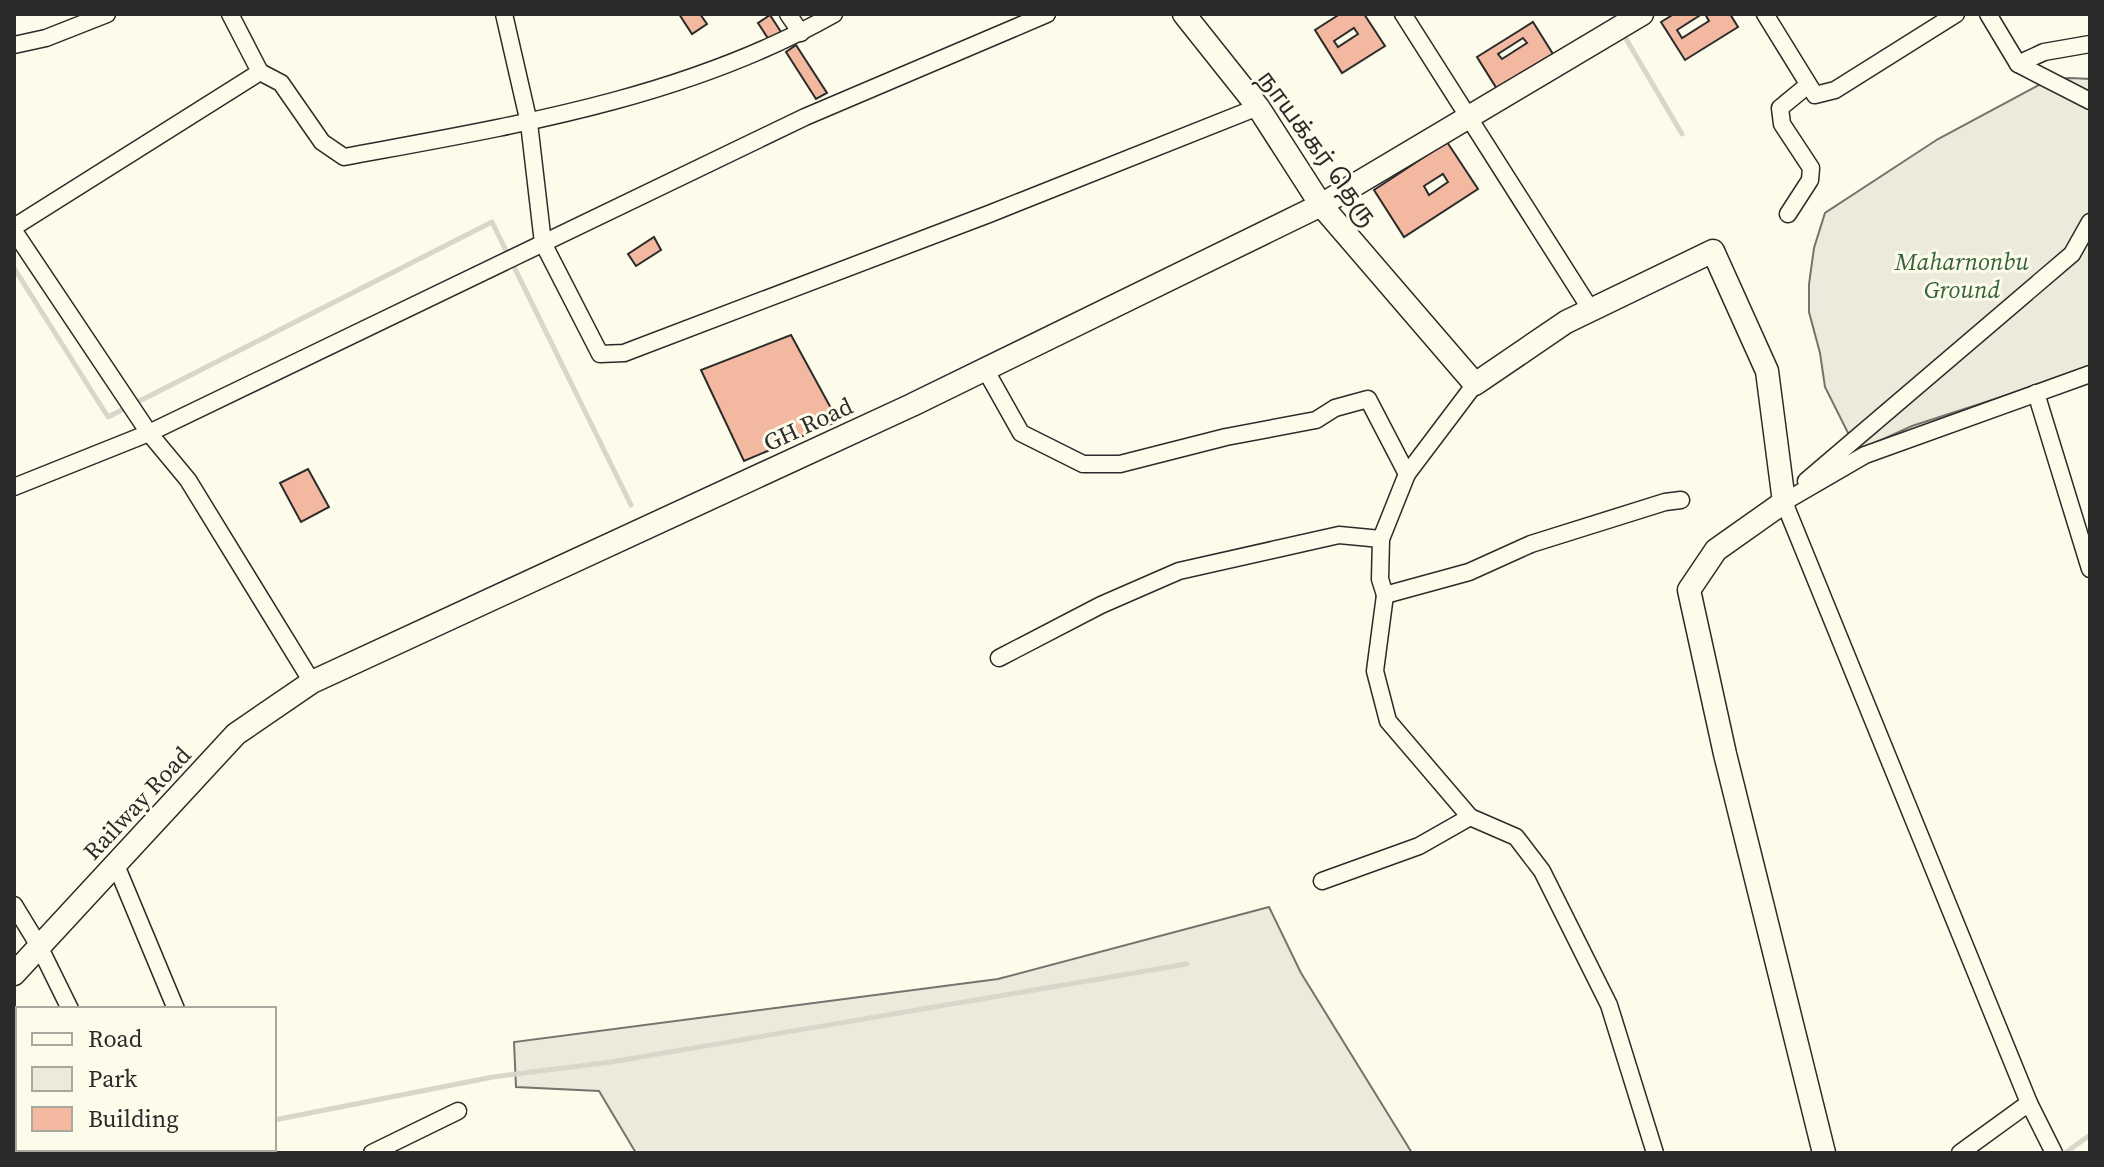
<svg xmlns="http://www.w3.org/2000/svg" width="2104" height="1167" font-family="'Source Serif 4','Noto Sans Tamil',serif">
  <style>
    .green { fill: #ecebdb; stroke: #74746e; stroke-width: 2 }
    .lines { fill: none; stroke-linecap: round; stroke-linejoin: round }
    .stream { stroke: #d8d7c9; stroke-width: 5 }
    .building { fill: #f2b8a0; stroke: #2b2b2b; stroke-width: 2; fill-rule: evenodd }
    .street-casing { stroke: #2b2b2b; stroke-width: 19 }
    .secondary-casing { stroke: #2b2b2b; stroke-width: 25 }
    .street { stroke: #fdfbea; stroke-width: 16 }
    .secondary { stroke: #fdfbea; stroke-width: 22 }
    .labels { text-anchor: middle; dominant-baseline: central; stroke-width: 6; stroke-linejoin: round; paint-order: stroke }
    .street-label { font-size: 24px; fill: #2b2b2b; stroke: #fdfbea }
    .park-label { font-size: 24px; font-style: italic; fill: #34623c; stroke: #fdfbea }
  </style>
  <rect width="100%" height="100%" fill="#fdfbea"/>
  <g class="green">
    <path d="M2071 78 2090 79V368L1912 426 1857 451 1825 387 1820 353 1809 312V284L1814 248 1825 213 1938 139 2050 79Z"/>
    <path d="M1269 907 1301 973 1412 1153H636L599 1091 516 1087 514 1042 998 979Z"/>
  </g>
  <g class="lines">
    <g class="stream">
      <path d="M1622 32 1682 134"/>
      <path d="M14 268 108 417 492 222 631 505"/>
      <path d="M274 1120 493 1077 611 1062 1187 964"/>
      <path d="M170 1153 173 1149"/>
      <path d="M2065 1153 2090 1135"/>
    </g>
  </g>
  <g class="building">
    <path d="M679 14H700L707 24 692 34Z"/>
    <path d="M1340 14H1364L1385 46 1342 73 1315 30ZM1354 28 1358 34 1338 47 1334 41Z"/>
    <path d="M1674 14H1702L1677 30 1682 38 1709 21 1705 14H1730L1738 27 1685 60 1661 22Z"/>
    <path d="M770 15 781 32 769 40 758 23Z"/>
    <path d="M1533 22 1553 54 1497 89 1477 57ZM1523 38 1527 43 1502 59 1498 54Z"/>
    <path d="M796 45 827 93 816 99 786 52Z"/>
    <path d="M1447 142 1478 189 1404 237 1374 190ZM1443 174 1448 182 1429 195 1424 186Z"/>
    <path d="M654 237 661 250 636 266 628 254Z"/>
    <path d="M791 335 838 421 744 461 701 370Z"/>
    <path d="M308 469 329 507 301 522 280 483Z"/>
  </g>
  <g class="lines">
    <defs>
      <g id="street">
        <path d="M504 14 529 123 543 243 600 354 624 353 989 214 1258 107"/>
        <path d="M788 14 801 33"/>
        <path d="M1403 14 1591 310"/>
        <path d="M1765 14 1815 95 1835 90 1956 14"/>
        <path d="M1988 14 2018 64 2090 101"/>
        <path d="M14 45 46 38 107 14"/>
        <path d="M2018 64 2044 52 2090 44"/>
        <path d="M260 72 281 83 322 142 344 157C511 126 684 99 834 14"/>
        <path d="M1788 214 1810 180 1811 168 1782 124 1780 108 1808 85"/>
        <path d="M14 227 260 72 230 14"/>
        <path d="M14 231 149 433 188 480 312 682"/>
        <path d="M985 369 1021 433 1083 464H1120L1226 437 1316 420 1335 408 1368 399 1407 474 1475 384"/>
        <path d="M2036 393 2090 569"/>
        <path d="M1407 474 1381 539 1380 579 1385 595 1375 671 1388 721 1470 817 1516 837 1542 871 1609 1005 1655 1153"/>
        <path d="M1806 481 2072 254 2090 222"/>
        <path d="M14 487 149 433 805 117 1047 14"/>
        <path d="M1385 595 1469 572 1531 544 1665 502 1681 500"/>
        <path d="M999 658 1101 605 1179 571 1339 535 1381 539"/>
        <path d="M116 865 176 1009"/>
        <path d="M1322 881 1419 846 1470 817"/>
        <path d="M14 905 39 946 70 1009"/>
        <path d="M2029 1103 2054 1153"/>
        <path d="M372 1153 458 1111"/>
        <path d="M1960 1153 2029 1103 1784 502 1865 455 2090 374"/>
      </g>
      <g id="secondary">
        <path d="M1184 14 1258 107 1321 205 1475 384 1566 322 1713 251 1767 371 1784 502 1716 550 1689 590 1725 754 1824 1153"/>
        <path d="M14 974 236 734 312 682 912 405 1321 205 1642 14"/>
      </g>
    </defs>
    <use href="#street" class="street-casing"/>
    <use href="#secondary" class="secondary-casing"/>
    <use href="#street" class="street"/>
    <use href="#secondary" class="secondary"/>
  </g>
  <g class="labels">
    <g class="street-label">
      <text transform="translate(1318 148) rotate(54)">நாயக்கர் தெரு</text>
      <text transform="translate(808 424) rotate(-25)">GH Road</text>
      <text transform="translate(137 803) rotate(-47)">Railway Road</text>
    </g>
    <g class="park-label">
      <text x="1962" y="261">Maharnonbu<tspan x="1962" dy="28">Ground</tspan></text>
    </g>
  </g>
  <rect width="2104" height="1167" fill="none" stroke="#2b2b2b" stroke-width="32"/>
  <rect x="16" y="1007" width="260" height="144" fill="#fdfbea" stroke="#a9a89e" stroke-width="2"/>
  <rect x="32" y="1033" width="40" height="12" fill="#fdfbea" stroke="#a9a89e" stroke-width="2"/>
  <text x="88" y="1047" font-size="24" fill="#2b2b2b">Road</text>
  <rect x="32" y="1067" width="40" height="24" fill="#ecebdb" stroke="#a9a89e" stroke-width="2"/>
  <text x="88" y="1087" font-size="24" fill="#2b2b2b">Park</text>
  <rect x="32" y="1107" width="40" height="24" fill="#f2b8a0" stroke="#a9a89e" stroke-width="2"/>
  <text x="88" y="1127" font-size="24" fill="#2b2b2b">Building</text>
</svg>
